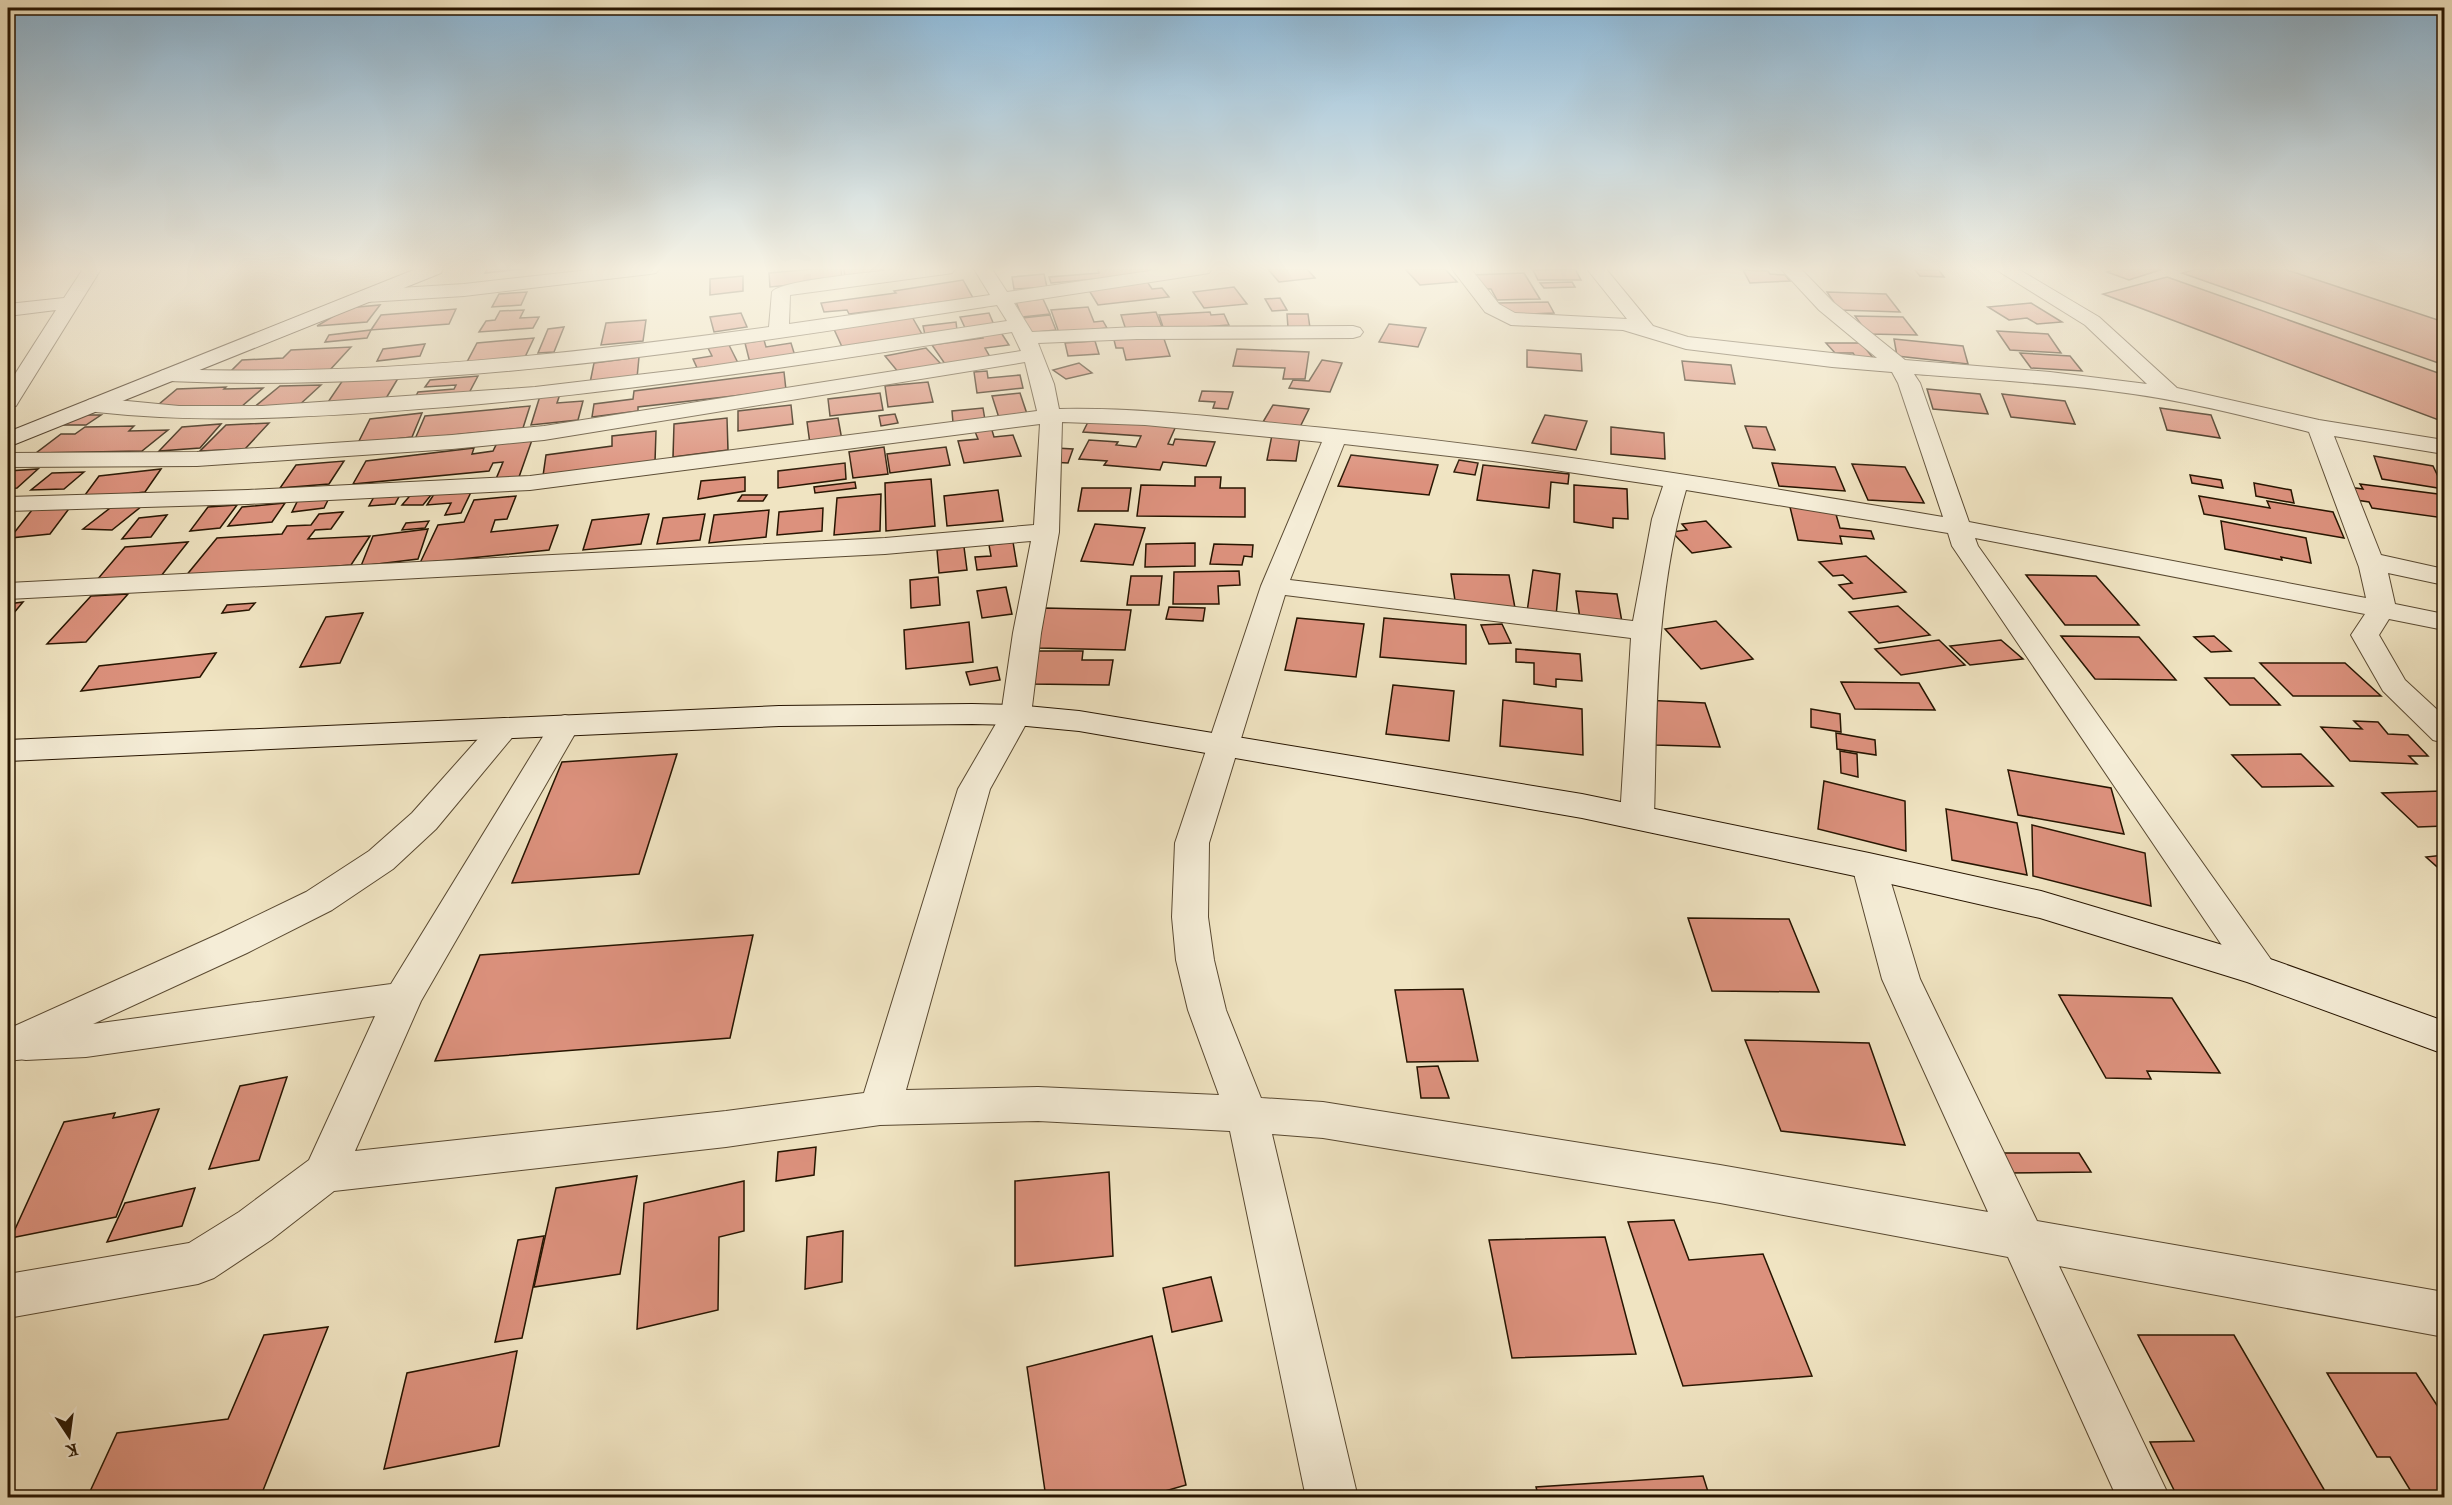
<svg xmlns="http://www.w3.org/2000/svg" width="2452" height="1505" font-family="'IM FELL Great Primer',serif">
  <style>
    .building { fill: #dc917d; stroke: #271501; stroke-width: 1.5 }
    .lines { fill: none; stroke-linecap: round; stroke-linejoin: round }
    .street-casing { stroke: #594931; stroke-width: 2 }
    .secondary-casing { stroke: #271501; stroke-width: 2 }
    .street { fill: #f5edd7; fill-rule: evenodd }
    .secondary { fill: #f5edd7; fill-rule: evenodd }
  </style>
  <rect width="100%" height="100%" fill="#f0e4c2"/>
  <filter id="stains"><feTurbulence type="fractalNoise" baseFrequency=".00333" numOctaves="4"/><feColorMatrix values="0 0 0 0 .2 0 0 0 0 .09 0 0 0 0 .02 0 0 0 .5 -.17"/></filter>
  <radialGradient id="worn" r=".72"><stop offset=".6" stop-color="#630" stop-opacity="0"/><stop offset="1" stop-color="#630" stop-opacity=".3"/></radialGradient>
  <g class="building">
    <path d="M487 269H523L485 273Z"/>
    <path d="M813 269H841L842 280 770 287 769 273Z"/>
    <path d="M844 269H883L885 276 845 279Z"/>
    <path d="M1098 269H1151L1153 274 1051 283 1049 277 1099 273Z"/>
    <path d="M1268 269H1307L1315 278 1279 282Z"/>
    <path d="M1405 269H1445L1457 282 1420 285Z"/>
    <path d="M1575 269 1581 280H1538L1533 270Z"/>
    <path d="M2116 269H2163L2129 280 2107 272Z"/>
    <path d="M2197 269H2284L2444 322V365L2182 273Z"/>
    <path d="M1743 270 1768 271 1770 274 1785 275 1790 281 1750 283Z"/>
    <path d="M1915 270H1939L1944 277 1920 276Z"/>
    <path d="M1524 273 1540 299 1497 300 1491 289H1478L1470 275Z"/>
    <path d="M1044 274 1047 287 1014 289 1012 277Z"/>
    <path d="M743 276V291L710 295V279Z"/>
    <path d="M2167 277 2444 375V422L2103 294Z"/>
    <path d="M963 280 973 298 849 314 847 310 824 312 821 303 896 293 894 291Z"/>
    <path d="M1146 280 1152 289 1162 288 1169 297 1098 305 1087 287Z"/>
    <path d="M1572 282 1575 287 1544 288 1540 283Z"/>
    <path d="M1234 287 1247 304 1204 308 1193 292Z"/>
    <path d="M527 292 521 305 492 307 499 294Z"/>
    <path d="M1827 292 1886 294 1900 312 1839 310Z"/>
    <path d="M1280 298 1287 310 1272 311 1265 299Z"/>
    <path d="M1043 299 1050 314 1022 317 1016 302Z"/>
    <path d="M1548 302 1554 313 1503 315 1497 303Z"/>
    <path d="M2031 303 2062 322 2037 324 2027 318 2009 320 1988 307Z"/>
    <path d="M380 305 367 322 317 326 347 308Z"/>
    <path d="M1088 307 1094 322 1103 321 1107 328 1059 333 1051 310Z"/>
    <path d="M456 309 449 324 371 330 381 315Z"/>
    <path d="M524 310 520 318 539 317 533 328 479 332 486 321 495 320 500 311Z"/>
    <path d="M1156 312 1162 327 1126 330 1121 315Z"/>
    <path d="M1210 312 1211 315 1224 314 1229 325 1164 330 1159 315Z"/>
    <path d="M741 313 747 327 714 332 710 317Z"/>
    <path d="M989 313 994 325 966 330 960 317Z"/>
    <path d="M1287 314H1308L1310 328H1288Z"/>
    <path d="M911 315 923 336 843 349 833 327Z"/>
    <path d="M1050 315 1056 330 1027 333 1022 318Z"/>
    <path d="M1855 316 1903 317 1917 335 1868 334Z"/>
    <path d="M646 320 643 341 601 345 606 323Z"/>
    <path d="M956 322 957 330 925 335 923 326Z"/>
    <path d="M1389 324 1426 328 1418 347 1379 342Z"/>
    <path d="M564 327 554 352 538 353 548 329Z"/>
    <path d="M371 330 367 338 325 342 329 335Z"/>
    <path d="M1000 331 1009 345 985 348 990 357 945 364 932 345 983 338 981 334Z"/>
    <path d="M1997 331 2048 334 2061 353 2010 350Z"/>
    <path d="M1163 336 1170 356 1126 360 1123 348H1116L1114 340Z"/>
    <path d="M534 338 525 357 467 362 477 343Z"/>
    <path d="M1894 339 1963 346 1968 364 1897 356Z"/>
    <path d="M764 340 766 347 791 343 795 356 750 363 745 343Z"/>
    <path d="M1095 341 1099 354 1068 356 1065 343Z"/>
    <path d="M728 343 738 363 698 370 693 359 712 356 707 346Z"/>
    <path d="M1826 343H1861L1874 359H1857L1853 353H1835Z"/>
    <path d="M425 344 420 356 377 361 383 349Z"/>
    <path d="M351 347 329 371 227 375 242 360 283 358 291 350Z"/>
    <path d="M926 348 941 364 899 373 885 356Z"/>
    <path d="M1237 349 1309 352 1305 379H1283L1285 368 1233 366Z"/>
    <path d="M1527 350 1581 354 1582 371 1527 367Z"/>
    <path d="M2020 353 2070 356 2082 371 2031 368Z"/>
    <path d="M639 357 637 378 590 383 594 363Z"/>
    <path d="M1322 360 1342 363 1330 392 1289 388 1293 380 1309 381Z"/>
    <path d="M1682 361 1731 365 1735 384 1685 380Z"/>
    <path d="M1079 363 1092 373 1066 379 1053 370Z"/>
    <path d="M987 371 988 378 1020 375 1023 388 977 393 974 372Z"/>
    <path d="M784 372 786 390 638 407V411L592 417 594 404 633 399 634 391Z"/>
    <path d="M400 375 385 400 326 405 343 380Z"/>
    <path d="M478 376 469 393 415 398 418 392 454 389 456 385 425 387 430 380Z"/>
    <path d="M928 382 933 402 888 407 885 386Z"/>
    <path d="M321 385 296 408H253L280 386Z"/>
    <path d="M226 387 224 389 263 388 241 407 152 410 177 389Z"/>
    <path d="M1927 389 1980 394 1988 414 1933 409Z"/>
    <path d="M1202 391 1233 392 1228 409 1213 408 1215 402 1199 401Z"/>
    <path d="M880 393 883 410 830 416 828 399Z"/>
    <path d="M1020 393 1027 414 999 418 992 396Z"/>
    <path d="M560 394 557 403 583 401 578 420 531 425 540 396Z"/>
    <path d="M2002 394 2065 401 2075 424 2011 417Z"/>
    <path d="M791 405 793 424 738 431V411Z"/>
    <path d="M1273 405 1309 409 1300 427 1263 422Z"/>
    <path d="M530 406 523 428 415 439 425 416Z"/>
    <path d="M983 408 985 420 953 423 952 411Z"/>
    <path d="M2160 408 2211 415 2220 438 2167 430Z"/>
    <path d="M422 413 412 437 358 443 370 419Z"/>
    <path d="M895 414 898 423 881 426 879 416Z"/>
    <path d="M77 415H101L86 425H61Z"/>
    <path d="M1545 415 1587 421 1576 450 1532 443Z"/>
    <path d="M727 418 728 450 673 457 674 424Z"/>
    <path d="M838 418 842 440 810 444 807 422Z"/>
    <path d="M1089 420 1176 426 1168 444 1173 445 1175 439 1215 442 1206 466 1163 462 1160 470 1104 465 1107 461 1079 459 1089 440 1118 442 1116 445 1136 447 1141 436 1083 432Z"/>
    <path d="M269 423 245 449 200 451 226 425Z"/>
    <path d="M221 424 200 448 159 451 182 427Z"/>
    <path d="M134 426 129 431 168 430 142 451 36 453 61 434H75L85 427Z"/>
    <path d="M1745 426 1766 427 1775 450 1753 448Z"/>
    <path d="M991 427 994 437 1013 435 1021 456 964 463 958 441 978 439 974 429Z"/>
    <path d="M1611 427 1664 433 1665 459 1611 454Z"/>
    <path d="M656 431 655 462 543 476 546 455 612 446V436Z"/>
    <path d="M1272 435 1300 437 1296 461 1267 460Z"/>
    <path d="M532 440 519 477 496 479 503 462 493 463 489 471 353 484 366 461 474 448 472 454 493 451 497 443Z"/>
    <path d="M884 447 888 474 853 478 849 452Z"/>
    <path d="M946 447 950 465 890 473 887 454Z"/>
    <path d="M1056 448 1073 449 1068 463 1050 462Z"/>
    <path d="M1351 455 1438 465 1429 495 1338 486Z"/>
    <path d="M2374 456 2433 466 2444 489 2382 479Z"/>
    <path d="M1459 460 1478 463 1475 475 1454 472Z"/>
    <path d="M344 461 329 484 280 488 296 465Z"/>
    <path d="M845 463 846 479 778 488V471Z"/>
    <path d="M1772 463 1835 467 1845 491 1779 486Z"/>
    <path d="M1852 464 1905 467 1924 503 1868 500Z"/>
    <path d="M1483 465 1569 474 1568 484 1551 482 1549 508 1477 500Z"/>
    <path d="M38 469 17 488 8 489V471Z"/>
    <path d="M161 469 145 492 82 499 99 476Z"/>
    <path d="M84 472 64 489 31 490 52 473Z"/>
    <path d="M2190 475 2221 480 2223 488 2192 483Z"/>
    <path d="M745 477V491L698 499 701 481Z"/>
    <path d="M1195 477H1221L1220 488H1245V517L1137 516 1141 485 1195 486Z"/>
    <path d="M931 479 935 526 886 531 885 483Z"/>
    <path d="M855 482 856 488 815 493 814 487Z"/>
    <path d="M2254 483 2291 490 2294 503 2256 496Z"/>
    <path d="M2360 484 2438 494 2444 504V518L2372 508 2369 502 2356 500 2348 487 2363 489Z"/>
    <path d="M1574 485 1627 489 1628 519 1613 518V528L1574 522Z"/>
    <path d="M473 488 461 513 445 515 451 503 427 505 436 491Z"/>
    <path d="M1082 488H1131L1128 511H1078Z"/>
    <path d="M435 490 423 505H402L414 491Z"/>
    <path d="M998 490 1003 521 947 526 944 496Z"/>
    <path d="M401 493 395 504 369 506 375 495Z"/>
    <path d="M881 494 880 531 834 535 837 498Z"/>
    <path d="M742 495H767L763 501H738Z"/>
    <path d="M330 496 324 508 292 512 298 500Z"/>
    <path d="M516 496 507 519 495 520 491 532 558 525 549 550 420 563 438 525 464 522 474 500Z"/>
    <path d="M2199 496 2270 508 2267 501 2333 512 2344 538 2204 514Z"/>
    <path d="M285 503 272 522 228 526 242 507Z"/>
    <path d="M114 505 142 506 112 530 83 529Z"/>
    <path d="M237 505 220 528 190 531 208 507Z"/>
    <path d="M71 506 50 534 10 538 32 510Z"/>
    <path d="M1790 507 1835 511 1840 528 1871 531 1874 539 1840 536 1842 544 1798 540Z"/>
    <path d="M823 508 822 531 777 535 779 512Z"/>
    <path d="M769 510 766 537 709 543 714 515Z"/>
    <path d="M343 512 331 529 315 530 308 539 370 536 351 565 185 577 217 538 282 534 287 526 311 525 319 514Z"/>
    <path d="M649 514 641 544 583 550 592 520Z"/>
    <path d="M705 514 700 540 657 544 663 518Z"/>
    <path d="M167 515 151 537 122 539 139 518Z"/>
    <path d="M429 521 425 528 402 530 406 523Z"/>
    <path d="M1706 521 1731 547 1692 553 1672 532 1687 530 1682 524Z"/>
    <path d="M2221 521 2306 538 2311 563 2281 557 2282 560 2225 549Z"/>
    <path d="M1095 524 1145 528 1133 565 1081 561Z"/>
    <path d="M428 529 418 559 361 566 373 536Z"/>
    <path d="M188 542 161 576 96 581 125 547Z"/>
    <path d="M1013 542 1017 566 977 570 975 557 991 556 989 545Z"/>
    <path d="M1195 543V566L1145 567 1146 544Z"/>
    <path d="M1214 544 1253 545 1252 557 1244 556 1242 565 1210 564Z"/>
    <path d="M964 547 967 570 939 573 937 550Z"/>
    <path d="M1866 556 1906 592 1853 599 1839 585 1852 583 1843 575 1833 576 1819 562Z"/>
    <path d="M1533 570 1560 574 1556 616 1527 612Z"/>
    <path d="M1239 571 1240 585 1218 586 1219 604H1173L1174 572Z"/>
    <path d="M1451 574 1509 575 1515 608 1456 607Z"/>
    <path d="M2026 575 2096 576 2139 625H2065Z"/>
    <path d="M1131 576H1162L1159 605H1127Z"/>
    <path d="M938 577 940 605 911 608 910 580Z"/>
    <path d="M1006 587 1012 614 982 618 977 591Z"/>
    <path d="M1576 591 1617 594 1622 622 1580 619Z"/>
    <path d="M128 594 86 642 47 644 91 596Z"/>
    <path d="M23 602 8 620V604Z"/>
    <path d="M255 603 249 610 222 613 227 605Z"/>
    <path d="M1898 606 1930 635 1879 643 1849 612Z"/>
    <path d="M1169 607 1205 608 1203 621 1166 619Z"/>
    <path d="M1045 608 1131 610 1125 650 1038 648Z"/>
    <path d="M363 613 340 663 300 667 326 617Z"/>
    <path d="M1297 618 1364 624 1356 677 1285 670Z"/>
    <path d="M1384 618 1466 625V664L1380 657Z"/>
    <path d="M1716 621 1753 659 1701 669 1665 629Z"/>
    <path d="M969 622 973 662 906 669 904 630Z"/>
    <path d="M1502 624 1511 643 1489 644 1481 625Z"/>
    <path d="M2061 636 2139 637 2176 680 2095 679Z"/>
    <path d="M2214 636 2231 651 2211 652 2194 637Z"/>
    <path d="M1939 640 1965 665 1901 675 1875 649Z"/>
    <path d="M2001 640 2023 659 1970 665 1950 646Z"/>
    <path d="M1516 649 1580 654 1582 681 1556 679V687L1534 684V663L1516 662Z"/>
    <path d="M1037 651H1083L1082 660H1113L1109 685 1030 684Z"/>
    <path d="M216 653 200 677 81 691 99 666Z"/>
    <path d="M2260 663H2345L2381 696H2293Z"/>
    <path d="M997 667 1000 680 970 685 966 672Z"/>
    <path d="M2205 678H2254L2280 705H2230Z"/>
    <path d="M1841 682 1919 683 1935 710 1855 709Z"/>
    <path d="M1393 685 1454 691 1449 741 1386 734Z"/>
    <path d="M1503 700 1582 709 1583 755 1500 746Z"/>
    <path d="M1643 700 1705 703 1720 747 1655 745Z"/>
    <path d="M1811 709 1840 714 1841 732 1811 727Z"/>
    <path d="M2354 721 2378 722 2388 734 2408 735 2428 756H2409L2417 764 2350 761 2321 727 2362 729Z"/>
    <path d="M1836 733 1875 740 1876 755 1837 749Z"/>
    <path d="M1840 751 1857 754 1858 777 1841 773Z"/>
    <path d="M677 754 639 874 512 883 562 762Z"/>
    <path d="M2301 754 2333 786 2262 787 2232 755Z"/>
    <path d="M2008 770 2111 788 2124 834 2018 815Z"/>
    <path d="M1824 781 1905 801 1906 851 1818 829Z"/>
    <path d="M2442 791 2444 793V826L2418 827 2382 793Z"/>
    <path d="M1946 809 2017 823 2027 875 1952 860Z"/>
    <path d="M2032 825 2145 853 2151 906 2033 876Z"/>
    <path d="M2444 855V873L2426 857Z"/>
    <path d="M1688 918 1789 919 1819 992 1712 991Z"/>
    <path d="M753 935 730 1038 435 1061 480 955Z"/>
    <path d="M1463 989 1478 1061 1407 1062 1395 990Z"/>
    <path d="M2059 995 2172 998 2220 1073 2147 1071 2151 1079 2106 1078Z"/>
    <path d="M1745 1040 1869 1043 1905 1145 1781 1131Z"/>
    <path d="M1438 1066 1449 1098H1421L1417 1067Z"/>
    <path d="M287 1077 259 1160 209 1169 240 1086Z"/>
    <path d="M159 1109 116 1217 11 1238 64 1122 115 1113 113 1118Z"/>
    <path d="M816 1147 814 1175 776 1181 778 1152Z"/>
    <path d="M1998 1153H2079L2091 1172 2007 1173Z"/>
    <path d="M1109 1172 1113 1256 1015 1266V1181Z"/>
    <path d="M637 1176 620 1274 534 1287 556 1188Z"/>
    <path d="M744 1181V1231L719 1237 718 1310 637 1329 644 1203Z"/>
    <path d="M195 1188 182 1226 107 1242 125 1203Z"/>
    <path d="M1674 1220 1689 1260 1763 1254 1812 1376 1683 1386 1628 1222Z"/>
    <path d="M843 1231 842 1282 805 1289 807 1237Z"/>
    <path d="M544 1236 522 1338 495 1342 518 1240Z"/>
    <path d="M1605 1237 1636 1354 1512 1358 1489 1240Z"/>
    <path d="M1211 1277 1222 1321 1172 1332 1163 1288Z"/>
    <path d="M328 1327 260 1498H87L117 1433 228 1419 264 1335Z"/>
    <path d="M2138 1335H2234L2329 1498H2178L2150 1442 2194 1441Z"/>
    <path d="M1152 1336 1186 1485 1141 1498H1046L1027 1367Z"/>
    <path d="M517 1351 499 1446 384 1469 407 1373Z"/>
    <path d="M2327 1373H2416L2444 1416V1498H2415L2390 1457H2377Z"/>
    <path d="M1703 1476 1710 1498H1539L1536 1487Z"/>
  </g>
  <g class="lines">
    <defs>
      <g id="street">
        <path d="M83 269H101L19 401 16 406 8 407V385L56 310 8 316V304L64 298Z"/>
        <path d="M598 269H659L656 273 650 274 464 296 367 302 360 300 358 296 360 292 367 290 464 284Z"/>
        <path d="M899 269H955L952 273 946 274 790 295 789 324 990 295 974 269H992L1007 292 1163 269H1212L1209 273 1203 274 1014 303 1032 332 1137 327 1353 326 1360 328 1363 332 1360 336 1353 338 1137 339 1038 343 1054 384 1059 409C1148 407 1237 420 1325 428 1532 449 1738 482 1943 517L1898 383 1892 372 1832 367 1686 349 1623 330 1511 325 1485 312 1452 269H1471L1499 304 1515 313 1627 319 1587 269H1606L1653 326 1688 337 1877 358 1819 310 1781 269H1801L1833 302 1905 360 2050 372 2147 384 2085 325 1995 269H2018L2099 317 2177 388 2319 420 2444 440V454L2334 436 2381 555 2444 569V585L2388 573 2395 604 2444 614V630L2389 619 2379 635 2405 680 2444 716V743L2433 740 2383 691 2351 635 2365 614 1975 538 1978 546 2272 961 2278 971 2272 981 2259 985 2246 981 1952 546 1948 533 1686 490C1655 597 1657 707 1654 818L1649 826 1637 829 1625 826 1620 818 1631 638 1285 595 1209 843 1208 917 1214 960 1226 1010 1261 1098 1323 1102 1720 1165 1988 1212 1882 979 1852 866 1857 857 1869 854 1881 857 1886 866 1920 979 2037 1221 2444 1292V1337L2059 1266 2170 1498H2117L2008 1257 1720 1203 1323 1138 1272 1134 1358 1498H1306L1230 1131 1038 1121 880 1125 726 1147 334 1191 271 1240 214 1278 198 1284 8 1318V1274L189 1243 239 1212 309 1160 375 1016 86 1057 26 1060C19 1058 14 1062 8 1060V1029L221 933 306 892 369 851 412 813 494 721 505 718 516 721 520 728 436 829 393 869 332 910 247 953 93 1024 391 984 550 725 554 718 565 715 576 718 580 725 421 1001 355 1151 726 1111 864 1093 958 789 1001 715 1013 633 1031 541 885 554 8 599V583L885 538 1034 525 1040 424 530 490 248 504 8 511V497L248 490 530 476 1037 411 1025 362 544 440 452 449 197 466 8 467V453L197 452 452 435 544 426 1021 351 1012 332C824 362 637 391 447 407 330 416 214 425 96 412L88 410 85 405 88 400 96 398 179 406H262L535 387 704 367 1007 321 997 305C723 347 446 393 168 381L161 379 157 375 161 371 168 369C370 377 569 354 769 327L772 292C780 280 878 272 899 269ZM1914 374C2004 381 2096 385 2185 403 2227 411 2268 422 2309 432L2359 567 2366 598 1969 522 1920 383ZM1062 422 1145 425 1322 442 1261 586 1175 843 1172 917 1176 960 1188 1010 1219 1095 1038 1087 906 1090 990 789 1031 715 1041 633 1059 532ZM1344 444 1493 461 1663 486 1652 519 1633 621 1290 580Z"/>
      </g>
      <g id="secondary">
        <path d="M416 269H443L441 273 8 447V432Z"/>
        <path d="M972 704 1016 705 1079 711 1582 794 1869 853 2041 891 2273 960 2444 1021V1054L2247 982 2040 918 1869 879 1582 818 1079 731 1016 725 972 724 779 726 8 761V740L779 706Z"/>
      </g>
    </defs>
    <use href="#street" class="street-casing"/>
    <use href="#secondary" class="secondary-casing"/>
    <use href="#street" class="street"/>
    <use href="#secondary" class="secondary"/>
  </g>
  <linearGradient id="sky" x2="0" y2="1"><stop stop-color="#8bb7d7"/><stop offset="0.56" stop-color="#f8f3e4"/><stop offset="1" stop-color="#f8f3e4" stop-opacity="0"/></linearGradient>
  <rect width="2452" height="480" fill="url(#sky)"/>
  <rect width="2452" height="1505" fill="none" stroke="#f0e4c2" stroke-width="30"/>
  <rect x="9" y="9" width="2434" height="1487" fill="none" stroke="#271501" stroke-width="3"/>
  <rect x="15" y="15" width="2422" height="1475" fill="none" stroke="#271501" stroke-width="1.5"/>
  <g transform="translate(69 1436) rotate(167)" stroke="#f5edd7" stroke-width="4.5" paint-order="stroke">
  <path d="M0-4.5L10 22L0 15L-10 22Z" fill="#271501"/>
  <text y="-9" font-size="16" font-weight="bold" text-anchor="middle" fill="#271501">K</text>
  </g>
  <rect width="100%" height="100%" filter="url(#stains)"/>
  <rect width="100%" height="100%" fill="url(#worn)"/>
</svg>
